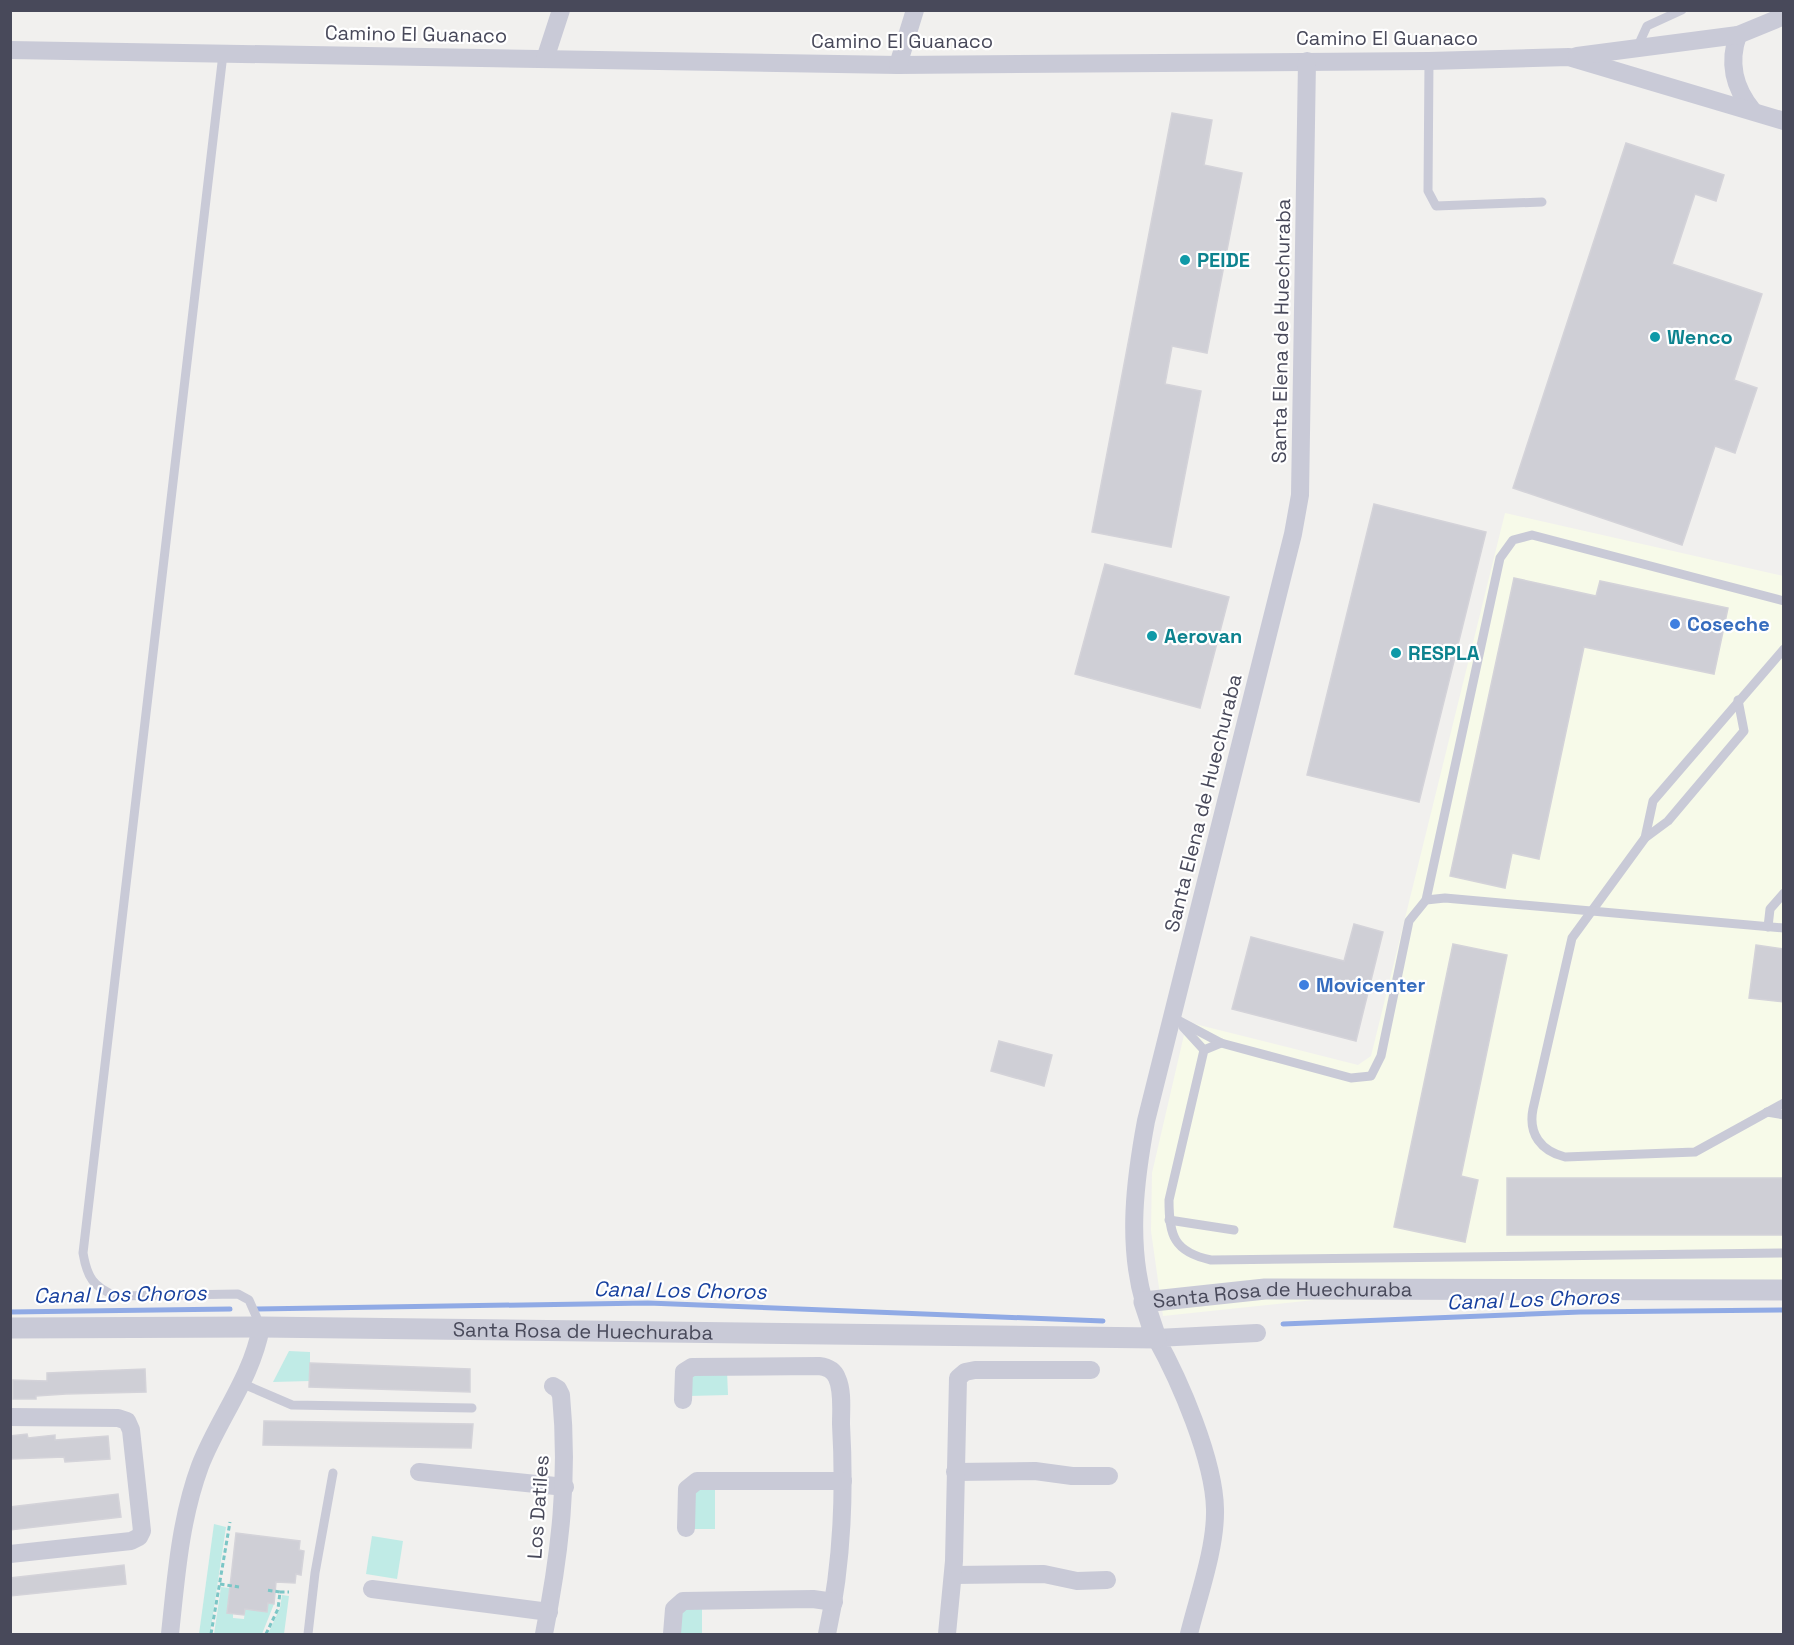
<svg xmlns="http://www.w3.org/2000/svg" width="1794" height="1645" font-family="'Space Grotesk',sans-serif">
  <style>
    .commercial { fill: #f7fae9 }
    .green { fill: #c0ebe6 }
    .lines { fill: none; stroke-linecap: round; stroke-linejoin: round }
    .stream { stroke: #90aae5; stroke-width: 5 }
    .building { fill: #cfcfd6; stroke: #d4d3d9; stroke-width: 1.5 }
    .path { stroke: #7bc6c6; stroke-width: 3; stroke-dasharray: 4.5 3; stroke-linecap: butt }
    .service { stroke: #c9cad7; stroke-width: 9 }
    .minor { stroke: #c9cad7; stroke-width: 18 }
    .tertiary { stroke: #c9cad7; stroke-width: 21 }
    .culture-dot { fill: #0f9aa8; stroke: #fff; stroke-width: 2 }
    .shop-dot { fill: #3f7fe0; stroke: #fff; stroke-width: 2 }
    .labels { text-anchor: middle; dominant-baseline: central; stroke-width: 4.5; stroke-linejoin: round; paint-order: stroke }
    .street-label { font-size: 20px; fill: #48495a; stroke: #fff }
    .culture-label { font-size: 20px; font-weight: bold; fill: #0d838f; stroke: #fff; text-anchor: start }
    .shop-label { font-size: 20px; font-weight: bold; fill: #366cbe; stroke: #fff; text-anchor: start }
    .water-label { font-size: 21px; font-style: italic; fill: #17409e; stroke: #fff }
  </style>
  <rect width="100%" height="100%" fill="#f1f0ee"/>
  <path class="commercial" d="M1505 513 1783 576V1295L1314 1300 1163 1316 1151 1231 1152 1173 1187 1022 1358 1065 1371 1056Z"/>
  <g class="green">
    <path d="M289 1351 310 1352V1381L273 1382Z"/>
    <path d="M727 1371 728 1395 689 1396V1372Z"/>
    <rect x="691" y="1490" width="24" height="39"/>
    <path d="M214 1524 226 1527 210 1634H199Z"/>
    <path d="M372 1536 403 1541 397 1579 366 1574Z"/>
    <path d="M221 1587 238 1589V1593L229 1592 227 1612 233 1613V1618L244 1619 245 1609 267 1611 268 1603 274 1604 262 1634H214Z"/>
    <path d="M282 1595 289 1596 284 1634H268L280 1608Z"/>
    <path d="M702 1608V1634H679L678 1609Z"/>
  </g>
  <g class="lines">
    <g class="stream">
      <path d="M257 1309 648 1303 1103 1321"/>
      <path d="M10 1312 230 1309"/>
      <path d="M1283 1324 1580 1312 1784 1310"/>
    </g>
  </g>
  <g class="building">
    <path d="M1172 113 1212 120 1204 165 1242 173 1207 353 1172 346 1165 384 1201 391 1171 547 1092 532Z"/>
    <path d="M1626 143 1724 175 1716 201 1695 194 1672 264 1762 294 1734 380 1757 388 1735 453 1715 446 1682 545 1513 488Z"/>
    <path d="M1374 504 1486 532 1419 802 1307 775Z"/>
    <path d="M1105 564 1229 597 1200 708 1075 674Z"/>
    <path d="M1514 578 1596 596 1600 581 1728 608 1714 674 1584 647 1539 859 1512 853 1505 888 1450 876Z"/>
    <path d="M1354 924 1383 932 1356 1041 1232 1009 1251 937 1344 961Z"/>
    <path d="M1453 944 1507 955 1461 1176 1478 1180 1465 1242 1394 1227Z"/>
    <path d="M1756 945 1784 949V1002L1749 998Z"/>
    <path d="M999 1041 1052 1055 1044 1086 991 1071Z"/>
    <rect x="1507" y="1178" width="277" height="57"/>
    <path d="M310 1363 470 1369V1392L309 1387Z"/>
    <path d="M145 1369 146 1392 66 1394 36 1396V1399H13V1380L47 1381V1373Z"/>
    <path d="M264 1421 473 1424 471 1448 263 1445Z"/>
    <path d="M27 1434 28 1438 55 1435V1440L108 1436 110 1459 65 1462 64 1457 11 1459 10 1436Z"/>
    <path d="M118 1494 121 1517 10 1530V1507Z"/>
    <path d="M236 1533 300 1541 299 1550 304 1551 301 1575 296 1574 295 1583 276 1582 274 1604 268 1603 267 1612 245 1609 244 1615 227 1613Z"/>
    <path d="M124 1565 126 1584 10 1596V1578Z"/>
  </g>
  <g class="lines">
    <g class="path">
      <path d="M220 1584 239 1587"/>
      <path d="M280 1592H289"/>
      <path d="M211 1634 230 1522"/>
      <path d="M266 1634 278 1609 280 1592 266 1590"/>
    </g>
    <g class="service">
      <path d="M1637 48 1647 26 1682 10"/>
      <path d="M223 54 83 1253C87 1277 93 1287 116 1296L238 1294 249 1300 260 1325"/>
      <path d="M1429 61 1428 191 1436 206 1542 202"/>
      <path d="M1738 700 1744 731 1668 821 1645 838 1572 938 1533 1109C1528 1134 1541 1151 1565 1157L1695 1152 1784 1103"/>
      <path d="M1645 838 1653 801 1784 649"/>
      <path d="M1426 900 1445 898 1784 928"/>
      <path d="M1768 927 1770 909 1784 893"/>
      <path d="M1172 1017 1221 1043 1351 1078 1371 1076 1381 1056 1409 921 1426 900 1500 558 1513 540 1532 535 1784 601"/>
      <path d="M1183 1027 1204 1050"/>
      <path d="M1221 1043 1204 1050 1169 1200C1169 1236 1174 1252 1211 1260L1784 1253"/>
      <path d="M1767 1112 1784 1115"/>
      <path d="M1169 1220 1234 1230"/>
      <path d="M241 1383 292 1405 472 1408"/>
      <path d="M308 1634 315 1573 333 1473"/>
    </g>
    <g class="minor">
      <path d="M1738 35C1728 63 1734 88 1753 111"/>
      <path d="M10 50 898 65 1429 61 1569 57 1784 121"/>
      <path d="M1577 56 1738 35 1784 16"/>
      <path d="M545 59 561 10"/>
      <path d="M898 65 915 10"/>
      <path d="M1144 1302C1127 1243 1135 1180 1146 1121L1293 534 1300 495 1307 61"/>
      <path d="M683 1400 684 1372 692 1367 819 1366C827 1367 834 1370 837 1378 843 1391 841 1409 841 1424 845 1494 842 1566 827 1634"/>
      <path d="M10 1417 118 1418 127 1421 131 1430 142 1531 139 1537 131 1541 10 1554"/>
      <path d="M419 1472 565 1487"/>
      <path d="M955 1472 1035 1471 1072 1476H1109"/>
      <path d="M686 1528 687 1489 697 1481H843"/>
      <path d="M953 1575 1044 1574 1077 1581 1107 1580"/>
      <path d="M372 1589 549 1612"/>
      <path d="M170 1634C176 1578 180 1520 200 1466 218 1419 252 1378 261 1327"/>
      <path d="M544 1634C560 1554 569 1477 561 1395L558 1389 553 1386"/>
      <path d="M672 1634 674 1609 683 1601 813 1599 834 1602"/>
      <path d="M947 1634 954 1561 958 1378 965 1372 975 1370H1091"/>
      <path d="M1189 1634C1198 1597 1216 1548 1215 1509 1214 1460 1180 1381 1156 1338L1257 1333"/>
    </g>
    <path class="tertiary" id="s1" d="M10 1328 261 1327 1156 1338 1144 1302 1265 1289 1784 1290"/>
  </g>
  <g class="culture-dot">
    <circle cx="1185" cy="260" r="6"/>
    <circle cx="1655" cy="337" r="6"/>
    <circle cx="1152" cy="636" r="6"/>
    <circle cx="1396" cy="653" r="6"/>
  </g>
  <g class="shop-dot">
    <circle cx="1675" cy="624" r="6"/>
    <circle cx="1304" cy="985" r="6"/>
  </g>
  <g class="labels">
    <g class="street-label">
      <text transform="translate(416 34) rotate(1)">Camino El Guanaco</text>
      <text x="1387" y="38">Camino El Guanaco</text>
      <text x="902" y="41">Camino El Guanaco</text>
      <text transform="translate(1281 331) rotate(-89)">Santa Elena de Huechuraba</text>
      <text transform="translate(1203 803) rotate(-76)">Santa Elena de Huechuraba</text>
      <text stroke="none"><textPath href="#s1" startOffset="1323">Santa Rosa de Huechuraba</textPath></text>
      <text stroke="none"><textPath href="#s1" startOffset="573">Santa Rosa de Huechuraba</textPath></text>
      <text transform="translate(538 1507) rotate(-86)">Los Datiles</text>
    </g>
    <g class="culture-label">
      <text x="1197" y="260">PEIDE</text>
      <text x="1667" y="337">Wenco</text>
      <text x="1164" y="636">Aerovan</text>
      <text x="1408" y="653">RESPLA</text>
    </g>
    <g class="shop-label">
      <text x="1687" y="624">Coseche</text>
      <text x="1316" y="985">Movicenter</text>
    </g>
    <g class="water-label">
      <text transform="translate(680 1290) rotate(1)">Canal Los Choros</text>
      <text transform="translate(120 1294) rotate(-1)">Canal Los Choros</text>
      <text transform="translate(1533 1299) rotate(-2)">Canal Los Choros</text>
    </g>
  </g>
  <rect width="1794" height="1645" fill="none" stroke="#48495a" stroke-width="24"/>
</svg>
